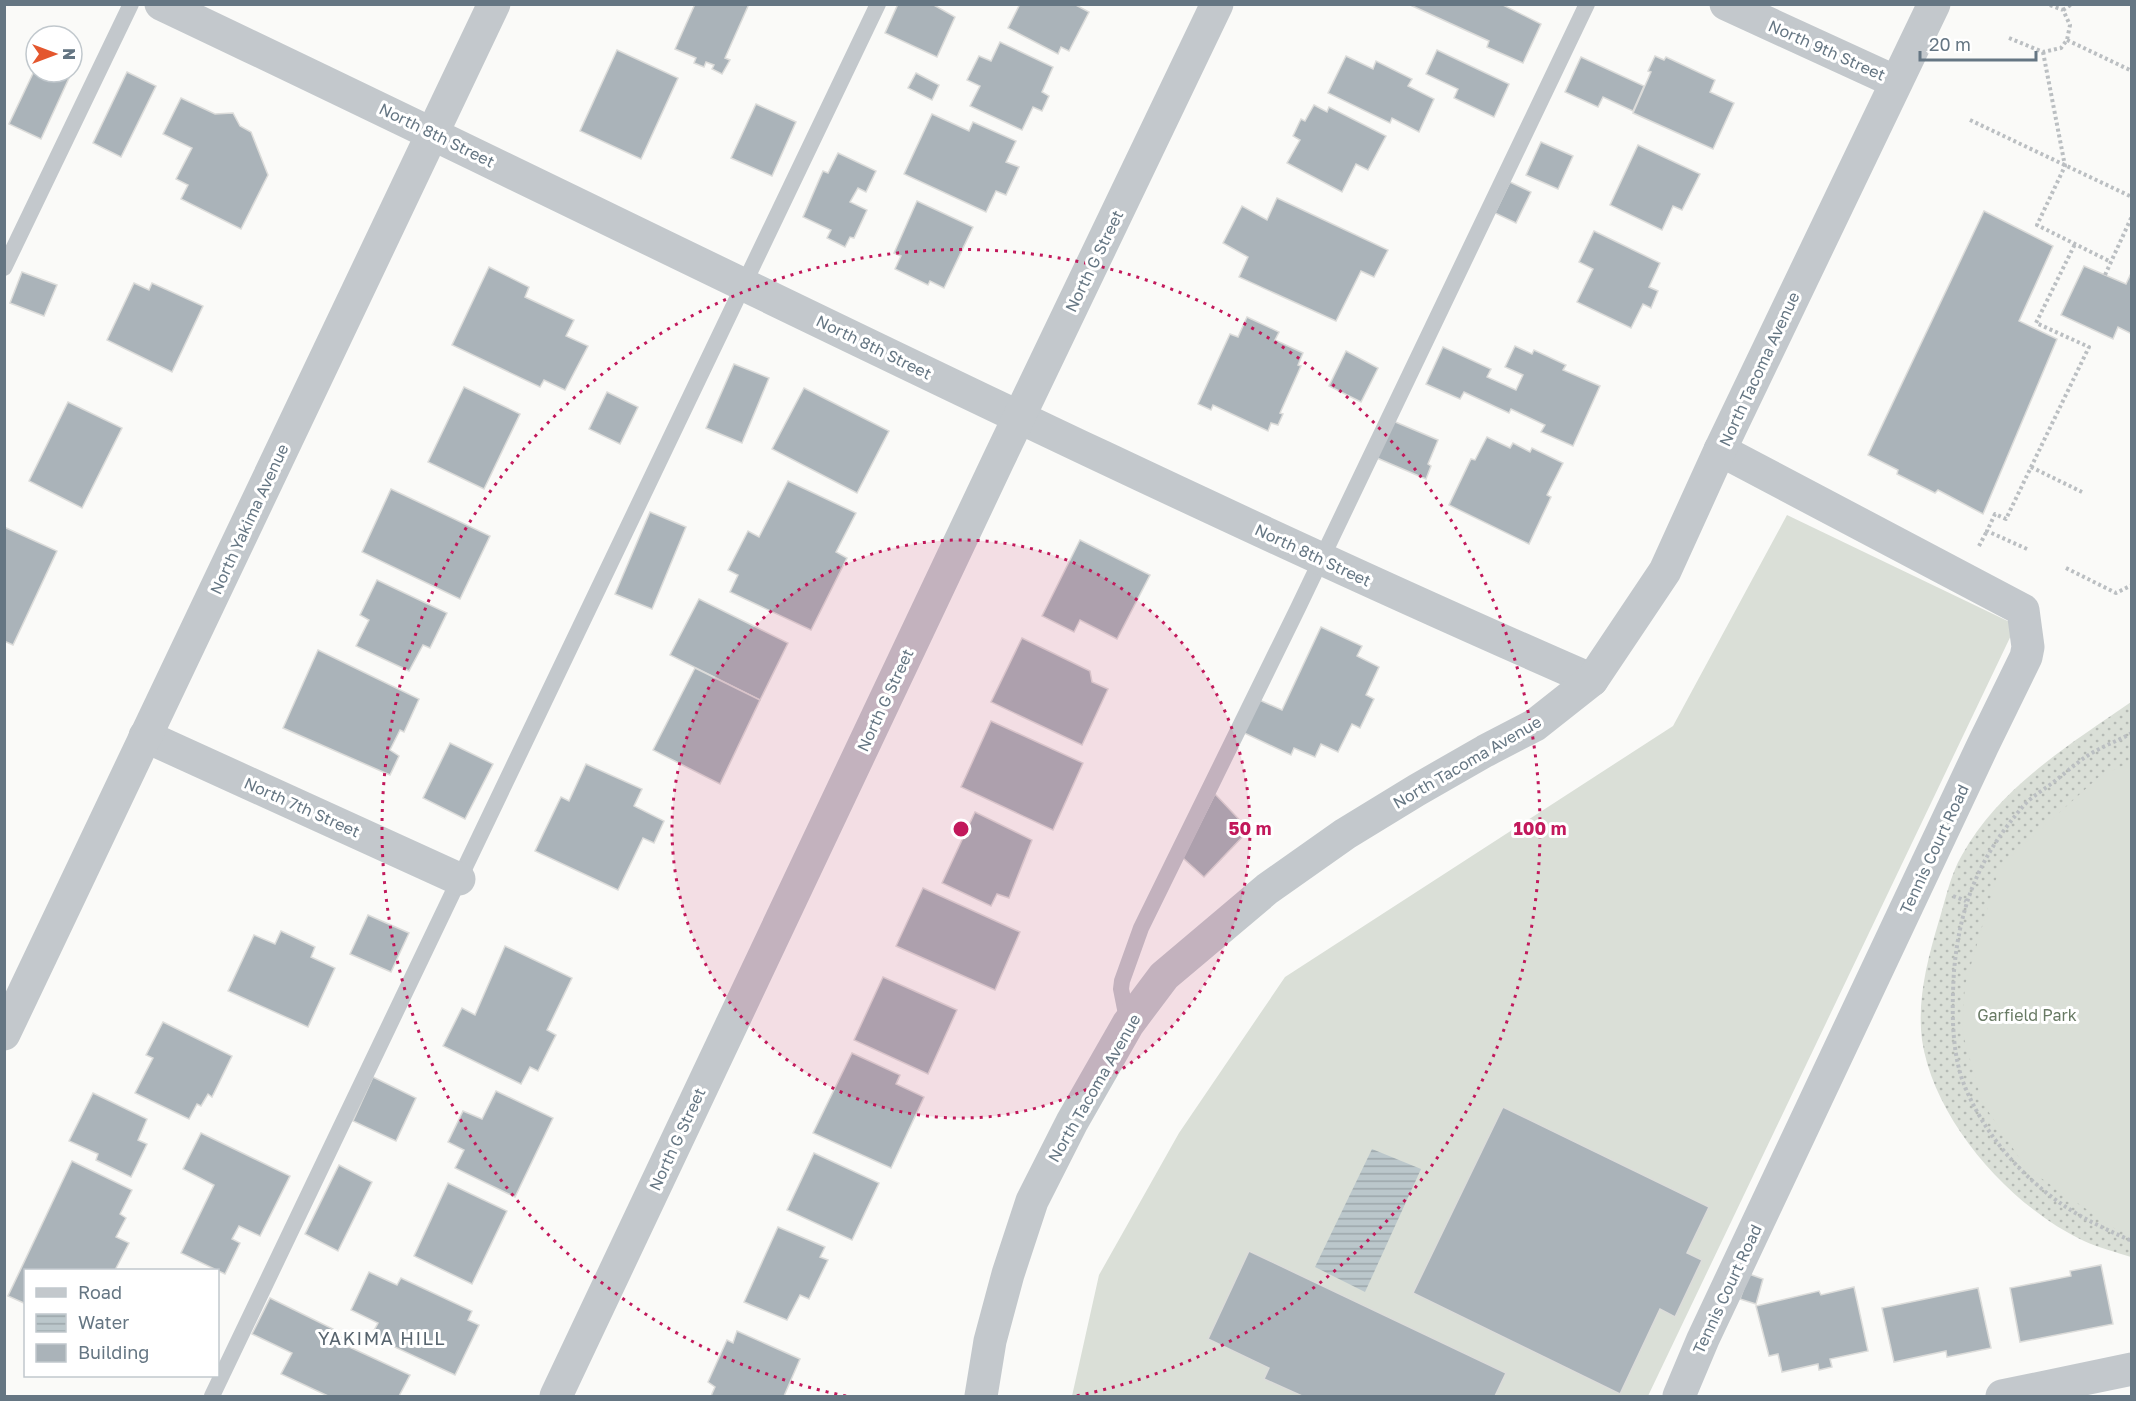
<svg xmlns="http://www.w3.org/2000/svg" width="2136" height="1401" font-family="'Golos Text',sans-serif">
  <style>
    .grass { fill: url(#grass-dots) }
    .garden { fill: #dadfd7 }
    .water { fill: url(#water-rules) }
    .building { fill: #aab3b9; stroke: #dcdcda; stroke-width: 1.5 }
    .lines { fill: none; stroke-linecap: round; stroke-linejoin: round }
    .path { stroke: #bbbfc2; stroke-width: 4; stroke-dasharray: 3 3; stroke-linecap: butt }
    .service { stroke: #c3c8cc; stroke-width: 16 }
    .minor { stroke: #c3c8cc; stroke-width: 33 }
    .tertiary { stroke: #c3c8cc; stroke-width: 33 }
    .ring { fill: none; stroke: #c2185b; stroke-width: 3; stroke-dasharray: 3 6 }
    .labels { text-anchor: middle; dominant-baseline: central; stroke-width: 6; stroke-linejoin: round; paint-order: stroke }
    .street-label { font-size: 16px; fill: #657683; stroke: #fff }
    .park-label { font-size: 16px; fill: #687a64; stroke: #fff }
    .neighbourhood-label { font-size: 18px; letter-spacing: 1.5px; fill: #57646e; stroke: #fff }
    .centre { fill: #c2185b; stroke: #fff; stroke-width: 3 }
    .ring-label { font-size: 18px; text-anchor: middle; font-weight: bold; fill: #c2185b; stroke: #fff; stroke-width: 6; stroke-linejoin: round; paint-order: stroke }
  </style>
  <defs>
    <pattern id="grass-dots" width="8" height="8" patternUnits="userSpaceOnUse" patternTransform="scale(1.5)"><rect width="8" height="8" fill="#dadfd7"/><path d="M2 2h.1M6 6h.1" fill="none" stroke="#b4b9b4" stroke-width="1.8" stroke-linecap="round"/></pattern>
    <pattern id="water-rules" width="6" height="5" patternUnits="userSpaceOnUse" patternTransform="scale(1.5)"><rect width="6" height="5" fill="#bbc7cb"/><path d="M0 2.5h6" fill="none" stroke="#9ca6aa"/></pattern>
  </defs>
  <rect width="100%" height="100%" fill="#fafaf8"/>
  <path class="grass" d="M2131 702V1257C2116 1252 2099 1248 2084 1241 2011 1207 1934 1121 1922 1040 1917 1001 1927 961 1938 924 1945 902 1950 875 1962 855 2000 787 2069 745 2131 702Z"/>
  <g class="garden">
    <path d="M1787 515 2016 625 1648 1396H1072L1099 1275 1179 1133 1285 977 1673 726Z"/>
    <path d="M2131 762V1232L2117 1230 2026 1168 1982 1102 1962 1031 1965 985 2000 866 2100 776Z"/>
  </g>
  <path class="water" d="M1372 1149 1421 1169 1365 1292 1315 1267Z"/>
  <g class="building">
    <path d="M695 4H749L725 58 730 60 722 74 712 69 714 65 706 62 704 67 694 63 696 58 675 49Z"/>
    <path d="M898 4H932L955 17 937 57 885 33Z"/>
    <path d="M1020 4H1074L1089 12 1069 51 1061 47 1058 54 1008 28Z"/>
    <path d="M1408 4H1501L1541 24 1523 63 1487 47 1489 41Z"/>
    <path d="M1000 42 1053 67 1042 92 1049 96 1042 111 1033 107 1022 130 970 106 980 86 967 80 979 56 991 61Z"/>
    <path d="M617 50 678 78 641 159 580 131Z"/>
    <path d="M1437 50 1509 84 1494 117 1454 98 1458 89 1426 74Z"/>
    <path d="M1346 56 1373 69 1376 61 1412 79 1408 86 1434 99 1419 132 1392 118 1390 123 1328 93Z"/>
    <path d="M1655 56 1664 60 1666 57 1715 80 1710 92 1734 103 1713 149 1633 113 1651 72 1648 71Z"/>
    <path d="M1581 57 1644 86 1633 111 1603 97 1598 107 1565 92Z"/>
    <path d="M36 67V72H57L69 78 41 139 9 124Z"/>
    <path d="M127 72 156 86 121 157 93 143Z"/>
    <path d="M916 73 939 85 932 100 908 88Z"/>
    <path d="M181 98 215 114 233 113 240 126 251 132 268 175 241 229 181 199 188 185 176 179 192 148 163 134Z"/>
    <path d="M756 104 796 122 772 176 731 158Z"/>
    <path d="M1314 105 1327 112 1329 107 1386 136 1368 170 1356 164 1342 192 1287 163 1300 140 1293 136 1301 119 1305 121Z"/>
    <path d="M932 114 969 131 973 122 1016 141 1006 162 1019 167 1006 195 996 191 986 212 904 174Z"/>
    <path d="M1541 142 1573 156 1558 189 1526 175Z"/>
    <path d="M1638 145 1700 174 1682 210 1673 206 1662 230 1610 205Z"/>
    <path d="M838 153 876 171 866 192 858 188 850 202 867 210 854 238 850 237 845 247 827 238 831 230 803 217 823 171 828 173Z"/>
    <path d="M1510 182 1531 192 1516 223 1495 213Z"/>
    <path d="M1277 198 1388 250 1374 277 1361 271 1336 321 1239 277 1248 257 1223 243 1242 206 1267 220Z"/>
    <path d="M917 201 973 227 944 288 930 281 928 285 895 269 901 256 894 253Z"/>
    <path d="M1984 211 2053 246 2019 321 2057 339 1983 514 1938 490 1935 493 1897 474 1898 470 1868 455Z"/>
    <path d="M1594 231 1660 263 1649 287 1658 291 1651 308 1643 304 1631 328 1577 302 1593 269 1579 262Z"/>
    <path d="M2084 266 2126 284 2132 271V334L2118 327 2113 339 2061 315Z"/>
    <path d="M489 267 529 287 525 297 574 320 566 336 588 346 565 390 544 380 540 387 452 345Z"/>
    <path d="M22 272 57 285 44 316 10 303Z"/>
    <path d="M134 283 149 290 152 283 203 306 172 372 107 340Z"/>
    <path d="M1247 317 1279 332 1275 340 1303 353 1298 365 1301 366 1280 413 1283 414 1278 425 1271 423 1268 431 1213 405 1211 410 1198 404 1230 334 1238 337Z"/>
    <path d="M1515 346 1532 354 1534 350 1566 365 1563 370 1600 386 1573 446 1541 432 1545 425 1511 409 1509 413 1464 392 1460 399 1426 384 1443 347 1491 369 1487 377 1516 390 1523 375 1505 367Z"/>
    <path d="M1346 351 1378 368 1361 402 1329 386Z"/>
    <path d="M734 364 769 378 742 443 706 428Z"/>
    <path d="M464 387 520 414 484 489 428 462Z"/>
    <path d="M804 388 889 431 857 493 772 449Z"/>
    <path d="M607 392 638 407 620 444 589 429Z"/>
    <path d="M68 402 122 428 82 508 29 481Z"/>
    <path d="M1393 421 1438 440 1428 464 1431 466 1426 479 1377 458Z"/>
    <path d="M1487 437 1510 448 1513 443 1530 452 1532 448 1563 463 1547 495 1551 497 1529 544 1449 505 1471 459 1475 460Z"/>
    <path d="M788 481 856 513 836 552 847 558 811 630 730 592 738 575 728 570 748 531 759 537Z"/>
    <path d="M391 489 490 536 460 599 362 552Z"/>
    <path d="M650 512 686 527 652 609 615 594Z"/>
    <path d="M4 527 57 551 13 645 4 641Z"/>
    <path d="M1080 540 1150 575 1117 639 1080 620 1074 632 1042 616Z"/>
    <path d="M377 580 447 613 430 648 423 645 409 671 356 646 369 620 360 615Z"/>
    <path d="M699 599 788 643 760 700 670 655Z"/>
    <path d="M1321 627 1362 646 1357 656 1379 667 1366 695 1374 699 1360 728 1352 724 1338 752 1321 744 1315 757 1294 748 1291 755 1240 731 1255 698 1282 710Z"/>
    <path d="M1022 638 1090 671 1092 682 1108 689 1082 745 991 702Z"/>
    <path d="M318 650 419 699 404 732 400 730 390 750 399 756 390 775 283 728Z"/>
    <path d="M695 668 760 700 720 784 653 750Z"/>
    <path d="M991 721 1083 763 1053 830 961 787Z"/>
    <path d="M450 743 493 764 465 819 423 798Z"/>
    <path d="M586 764 642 789 634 806 664 821 654 843 643 838 618 890 535 851 561 797 569 801Z"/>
    <path d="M1215 794 1249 830 1204 877 1183 858Z"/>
    <path d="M975 812 1032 840 1009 898 997 894 991 906 942 883Z"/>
    <path d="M923 888 1020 932 995 990 896 946Z"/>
    <path d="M368 915 409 933 391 972 350 954Z"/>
    <path d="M281 931 315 947 311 957 335 968 308 1027 228 991 254 935 275 944Z"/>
    <path d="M505 946 572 978 547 1030 556 1035 538 1071 530 1067 521 1084 443 1046 462 1008 475 1015Z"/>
    <path d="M883 977 957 1010 928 1074 854 1040Z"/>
    <path d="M163 1022 232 1056 212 1097 208 1094 201 1106 197 1104 189 1119 135 1093 153 1058 146 1055Z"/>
    <path d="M852 1053 900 1075 896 1084 924 1097 891 1168 813 1133Z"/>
    <path d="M373 1077 416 1098 396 1141 353 1121Z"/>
    <path d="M496 1091 553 1118 515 1197 455 1168 464 1150 448 1142 463 1111 482 1119Z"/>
    <path d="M93 1093 147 1119 138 1140 147 1144 131 1177 96 1160 98 1154 69 1141Z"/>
    <path d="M1503 1107 1709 1207 1687 1253 1702 1260 1675 1317 1660 1309 1620 1394 1413 1293Z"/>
    <path d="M201 1133 290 1176 260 1236 239 1226 232 1239 240 1243 225 1274 181 1253 214 1185 183 1169Z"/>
    <path d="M814 1153 879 1183 852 1240 787 1210Z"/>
    <path d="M72 1161 132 1190 120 1214 126 1218 116 1237 129 1243 115 1270H26V1304L8 1296Z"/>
    <path d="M339 1165 372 1182 338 1251 305 1234Z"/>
    <path d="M448 1183 507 1211 472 1284 414 1256Z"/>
    <path d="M778 1227 825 1247 820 1257 828 1260 809 1299 800 1295 787 1320 744 1302Z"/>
    <path d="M1249 1251 1506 1373 1495 1396H1302L1264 1379 1269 1368 1208 1339Z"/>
    <path d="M2101 1265 2113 1324 2020 1342 2010 1288 2071 1276 2070 1271Z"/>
    <path d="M369 1272 397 1285 401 1278 472 1311 468 1320 479 1325 455 1375 371 1336 378 1323 351 1310Z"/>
    <path d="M1749 1274 1763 1279 1756 1304 1740 1299Z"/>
    <path d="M1854 1287 1868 1351 1830 1359 1832 1367 1819 1370 1818 1364 1782 1372 1778 1354 1769 1356 1756 1306 1819 1291 1821 1295Z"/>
    <path d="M1978 1288 1991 1348 1947 1357 1946 1351 1894 1362 1882 1308Z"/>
    <path d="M270 1298 333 1329 331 1332 345 1339 343 1344 410 1375 399 1396H328L281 1374 292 1353 252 1334Z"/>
    <path d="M737 1331 800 1359 784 1396H711L715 1387 708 1382 727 1340 733 1343Z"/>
  </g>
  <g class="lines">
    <g class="path">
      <path d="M2063 10 2072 4"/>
      <path d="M2009 38 2043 52 2061 48 2067 40 2070 25 2063 10 2047 4"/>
      <path d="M2067 40 2132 71"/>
      <path d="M2043 52 2065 166 2037 225 2111 262"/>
      <path d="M1970 120 2132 197"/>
      <path d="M2105 275 2132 216"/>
      <path d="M2031 467 2082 492"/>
      <path d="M1979 546 1987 531"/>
      <path d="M2027 549 1987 531 1995 514 2006 519 2089 347 2036 323 2075 244"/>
      <path d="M2066 568 2116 593 2132 585"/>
      <path d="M2132 733C2117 741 2101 747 2087 756 2075 764 2063 775 2051 784 2043 790 2033 796 2026 803 1980 855 1960 903 1954 971 1952 1005 1951 1046 1962 1079 1983 1137 2032 1190 2086 1219 2101 1227 2116 1234 2132 1241"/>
      <path d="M1953 896 1966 901"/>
    </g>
    <g class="service">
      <path d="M4 268 131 4"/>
      <path d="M1128 1024 1121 989 1122 981 1141 928 1298 608 1587 4"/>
      <path d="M212 1396 878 4"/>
    </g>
    <g class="minor">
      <path d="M161 4C638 230 1108 469 1592 680"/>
      <path d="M1726 4 1896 82"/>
      <path d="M145 736 459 879"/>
      <path d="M4 1034 494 4"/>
      <path d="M556 1396 998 461 1217 4"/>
      <path d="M1679 1396 1703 1339 1983 745 2026 657 2028 647 2023 610 1720 450"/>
      <path d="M2002 1396 2132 1369"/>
    </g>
    <path class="tertiary" d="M981 1396 990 1341 1008 1274 1032 1201 1072 1122 1128 1024 1164 976 1267 889 1345 834 1417 790 1485 751 1535 725 1592 680 1665 571 1720 450 1934 4"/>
  </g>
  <circle cx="961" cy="829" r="289" fill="#c2185b" fill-opacity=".12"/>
  <g class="ring">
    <circle cx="961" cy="829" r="289"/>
    <path d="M846 1396A579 579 0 1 1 1076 1396"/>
  </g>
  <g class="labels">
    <g class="street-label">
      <text transform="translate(1827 50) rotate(24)">North 9th Street</text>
      <text transform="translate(437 135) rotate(26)">North 8th Street</text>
      <text transform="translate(1094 261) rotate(-64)">North G Street</text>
      <text transform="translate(874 347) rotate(26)">North 8th Street</text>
      <text transform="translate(1759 369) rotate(-65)">North Tacoma Avenue</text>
      <text transform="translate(249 519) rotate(-65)">North Yakima Avenue</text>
      <text transform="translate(1313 555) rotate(25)">North 8th Street</text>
      <text transform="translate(885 700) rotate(-65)">North G Street</text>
      <text transform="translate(1467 762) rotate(-30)">North Tacoma Avenue</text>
      <text transform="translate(302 807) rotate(24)">North 7th Street</text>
      <text transform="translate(1934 849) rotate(-65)">Tennis Court Road</text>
      <text transform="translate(1094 1088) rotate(-60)">North Tacoma Avenue</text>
      <text transform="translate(677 1139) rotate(-65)">North G Street</text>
      <text transform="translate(1727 1289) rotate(-65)">Tennis Court Road</text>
    </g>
    <g class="park-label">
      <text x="2027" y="1015">Garfield Park</text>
    </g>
    <g class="neighbourhood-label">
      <text x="382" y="1338">YAKIMA HILL</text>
    </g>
  </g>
  <circle cx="961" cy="829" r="9" class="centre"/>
  <g class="ring-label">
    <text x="1250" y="835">50 m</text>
    <text x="1540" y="835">100 m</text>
  </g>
  <rect width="2136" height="1401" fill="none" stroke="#657683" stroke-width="12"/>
  <rect x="24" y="1269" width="195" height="108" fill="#ffffff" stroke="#c1c8cd" stroke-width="1.5"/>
  <rect x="36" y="1288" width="30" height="9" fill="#c3c8cc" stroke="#c1c8cd" stroke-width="1.5"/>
  <text x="78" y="1299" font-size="18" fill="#657683">Road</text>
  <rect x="36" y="1314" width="30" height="18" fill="url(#water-rules)" stroke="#c1c8cd" stroke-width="1.5"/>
  <text x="78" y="1329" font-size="18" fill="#657683">Water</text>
  <rect x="36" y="1344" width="30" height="18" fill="#aab3b9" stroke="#c1c8cd" stroke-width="1.5"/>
  <text x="78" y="1359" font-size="18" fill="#657683">Building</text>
  <g transform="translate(54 54) rotate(90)"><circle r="28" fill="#ffffff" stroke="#c1c8cd" stroke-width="1.5"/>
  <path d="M0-4.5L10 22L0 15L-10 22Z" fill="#e4572e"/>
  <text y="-9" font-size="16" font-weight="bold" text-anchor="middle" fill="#657683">N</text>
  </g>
  <path d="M1920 51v9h116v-9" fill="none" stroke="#657683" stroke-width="3"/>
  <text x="1929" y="51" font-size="18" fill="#657683" stroke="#ffffff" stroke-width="4.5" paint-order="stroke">20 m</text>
</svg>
